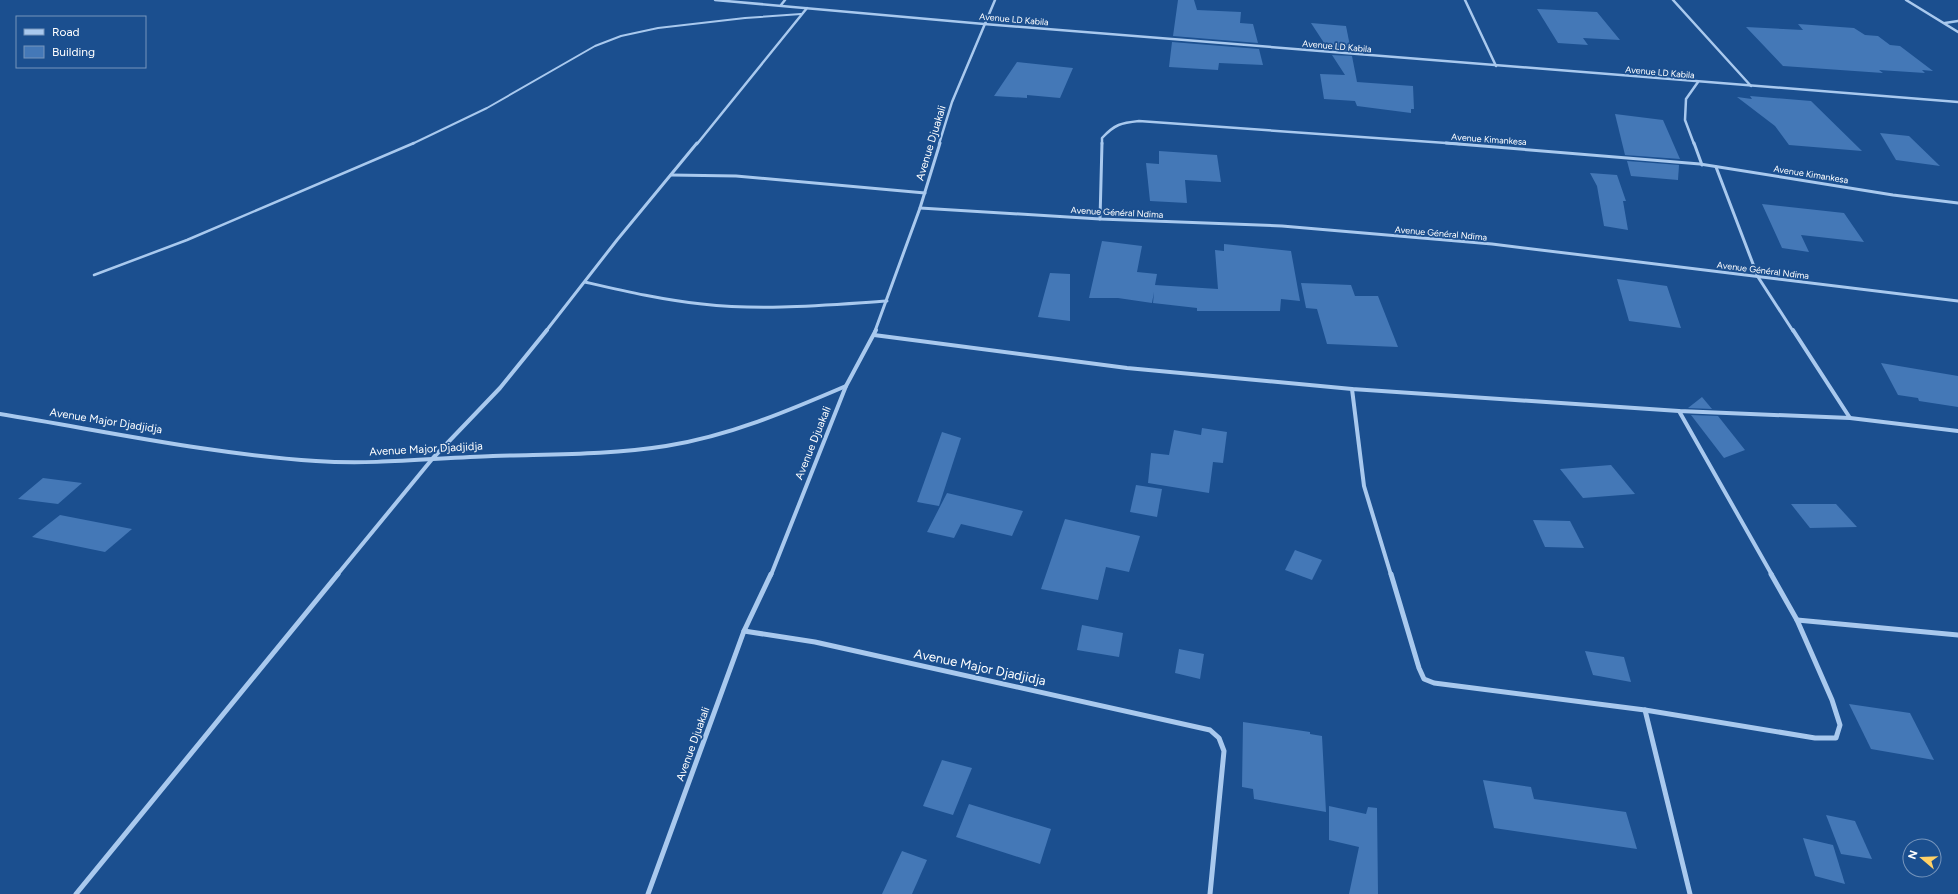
<svg xmlns="http://www.w3.org/2000/svg" width="1958" height="894" font-family="Figtree,sans-serif">
  <style>
    .building { fill: #4478b7 }
    .lines { fill: none; stroke-linecap: round; stroke-linejoin: round }
    .service-far1 { stroke: #a9c9ee; stroke-width: 2 }
    .service { stroke: #a9c9ee; stroke-width: 2.5 }
    .minor-far3 { stroke: #a9c9ee; stroke-width: 2.5 }
    .minor-far2 { stroke: #a9c9ee; stroke-width: 3 }
    .minor-far1 { stroke: #a9c9ee; stroke-width: 4 }
    .minor { stroke: #a9c9ee; stroke-width: 5 }
    .labels { text-anchor: middle; dominant-baseline: central; stroke-width: 3.5; stroke-linejoin: round; paint-order: stroke }
    .far-street-label { font-size: 9px; fill: #fff; stroke: #1b4f8f }
    .street-label { font-size: 11px; fill: #fff; stroke: #1b4f8f }
    .near-street-label { font-size: 13px; fill: #fff; stroke: #1b4f8f }
  </style>
  <rect width="100%" height="100%" fill="#1b4f8f"/>
  <g class="building">
    <path d="M1178 0H1194L1197 10 1241 12 1240 23 1253 24 1258 43 1173 36Z"/>
    <path d="M1537 9 1597 12 1620 40 1583 38 1588 45 1558 43Z"/>
    <path d="M1311 23 1346 26 1351 51 1328 49Z"/>
    <path d="M1798 24 1854 28 1865 35 1878 36 1890 45 1900 46 1933 71 1922 70 1925 73 1879 70 1883 73 1783 66 1746 27 1803 30Z"/>
    <path d="M1172 42 1259 49 1263 65 1219 63 1218 70 1169 67Z"/>
    <path d="M1332 55 1352 56 1357 82 1413 86 1414 109H1411V113L1357 106 1355 101 1324 99 1320 74 1345 75Z"/>
    <path d="M1017 62 1073 68 1060 98 1027 95V98L994 96Z"/>
    <path d="M1750 96 1811 101 1862 151 1789 145 1775 126 1737 97 1752 99Z"/>
    <path d="M1615 114 1663 120 1680 159 1625 155Z"/>
    <path d="M1880 133 1909 136 1940 166 1896 160Z"/>
    <path d="M1159 151 1217 155 1221 182 1185 180 1187 203 1150 201 1146 163 1159 164Z"/>
    <path d="M1627 161 1679 165 1678 180 1631 176Z"/>
    <path d="M1590 173 1617 175 1626 201H1623L1628 230 1604 226 1597 186Z"/>
    <path d="M1762 204 1844 213 1864 242 1801 235 1809 252 1782 248Z"/>
    <path d="M1102 241 1142 246 1137 272 1157 274 1155 285 1218 289 1215 250 1224 251V244L1291 251 1300 301 1281 299 1280 311H1197V308L1153 303 1154 292 1152 303 1118 298H1089Z"/>
    <path d="M1050 273 1070 274V321L1038 317Z"/>
    <path d="M1617 279 1667 286 1681 328 1629 321Z"/>
    <path d="M1301 283 1351 285 1355 296H1378L1398 347 1327 344 1317 309 1306 308Z"/>
    <path d="M1881 363 1958 376V407L1919 401 1918 398 1898 395Z"/>
    <path d="M1702 397 1712 409 1688 408Z"/>
    <path d="M1691 415 1718 416 1745 450 1724 458Z"/>
    <path d="M1202 428 1227 432 1223 463 1213 462 1209 493 1148 483 1151 453 1169 455 1174 430 1201 435Z"/>
    <path d="M942 432 961 438 939 506 917 502Z"/>
    <path d="M1611 465 1635 494 1583 498 1560 469Z"/>
    <path d="M43 478 82 483 58 504 18 499Z"/>
    <path d="M1136 485 1162 489 1157 517 1130 512Z"/>
    <path d="M947 493 1023 511 1012 536 961 524 954 538 927 532Z"/>
    <path d="M1791 504H1836L1857 527 1810 528Z"/>
    <path d="M60 515 132 529 105 552 32 537Z"/>
    <path d="M1065 519 1140 536 1129 572 1106 567 1098 600 1041 589Z"/>
    <path d="M1533 520 1570 521 1584 548 1545 547Z"/>
    <path d="M1295 550 1322 560 1312 580 1285 570Z"/>
    <path d="M1082 625 1123 633 1119 657 1077 650Z"/>
    <path d="M1179 649 1204 654 1200 679 1175 673Z"/>
    <path d="M1585 651 1624 657 1631 682 1593 675Z"/>
    <path d="M1849 704 1910 713 1934 760 1871 749Z"/>
    <path d="M1243 722 1310 732V734L1322 736 1326 812 1254 799 1253 789 1242 787Z"/>
    <path d="M942 760 972 768 953 815 923 806Z"/>
    <path d="M1483 780 1531 787 1534 799 1626 812 1637 849 1494 828Z"/>
    <path d="M969 804 1051 829 1040 864 956 837Z"/>
    <path d="M1329 806 1366 814 1368 807 1377 808 1378 894H1349L1359 847 1329 840Z"/>
    <path d="M1826 815 1855 821 1872 859 1841 854Z"/>
    <path d="M1803 838 1833 845 1845 884 1815 876Z"/>
    <path d="M902 851 927 860 912 894H882Z"/>
  </g>
  <g class="lines">
    <path class="service-far1" d="M412 144 487 108 595 46 621 36 658 28 745 18 801 14"/>
    <path class="service" d="M94 275 187 240 414 143"/>
    <g class="minor-far3">
      <path d="M715 0 984 24 1958 102"/>
      <path d="M1465 0 1496 66"/>
      <path d="M1673 0 1751 86"/>
      <path d="M1906 0 1958 32"/>
      <path d="M781 5 785 0"/>
      <path d="M1945 23 1958 21"/>
      <path d="M697 144 807 8"/>
      <path d="M939 144 952 102 995 0"/>
      <path d="M1102 144V138C1115 124 1121 123 1139 121L1460 144"/>
      <path d="M1694 144 1685 120 1686 99 1698 82"/>
    </g>
    <g class="minor-far2">
      <path d="M1446 143 1700 164 1893 195 1958 203"/>
      <path d="M1694 143 1702 165"/>
      <path d="M1716 167 1758 277 1793 331"/>
      <path d="M671 175 736 176 925 193"/>
      <path d="M920 208 1100 219 1282 226 1492 244 1958 301"/>
      <path d="M1100 219 1102 143"/>
      <path d="M585 282C624 291 662 300 702 304 763 311 825 305 887 301"/>
      <path d="M546 331 617 240 697 143"/>
      <path d="M875 331 920 208 940 143"/>
    </g>
    <g class="minor-far1">
      <path d="M1793 330 1850 418"/>
      <path d="M874 335 1127 368 1352 389 1679 411 1850 418 1958 431"/>
      <path d="M1352 389 1364 486 1391 575"/>
      <path d="M1679 411 1772 575"/>
      <path d="M0 414C105 431 210 454 316 461 375 465 434 458 493 456 551 454 609 455 666 446 729 436 788 411 846 386"/>
      <path d="M337 575 433 458 500 388 547 330"/>
      <path d="M771 575 846 386 876 330"/>
    </g>
    <g class="minor">
      <path d="M1391 574 1419 668 1424 679 1434 683 1645 710 1815 738H1836L1840 725 1832 700 1797 620 1771 574"/>
      <path d="M1797 620 1958 635"/>
      <path d="M744 631 815 642 1210 730 1219 738 1224 751 1210 894"/>
      <path d="M1645 710 1690 894"/>
      <path d="M76 894 338 574"/>
      <path d="M648 894 744 631 771 574"/>
    </g>
  </g>
  <g class="labels">
    <g class="far-street-label">
      <text transform="translate(1014 19) rotate(5)">Avenue LD Kabila</text>
      <text transform="translate(1337 46) rotate(5)">Avenue LD Kabila</text>
      <text transform="translate(1660 72) rotate(5)">Avenue LD Kabila</text>
      <text transform="translate(1489 139) rotate(4)">Avenue Kimankesa</text>
      <text transform="translate(1811 174) rotate(9)">Avenue Kimankesa</text>
      <text transform="translate(1117 212) rotate(3)">Avenue Général Ndima</text>
      <text transform="translate(1441 233) rotate(5)">Avenue Général Ndima</text>
      <text transform="translate(1763 270) rotate(7)">Avenue Général Ndima</text>
    </g>
    <g class="street-label">
      <text transform="translate(931 143) rotate(-73)">Avenue Djuakali</text>
      <text transform="translate(106 421) rotate(9)">Avenue Major Djadjidja</text>
      <text transform="translate(813 443) rotate(-68)">Avenue Djuakali</text>
      <text transform="translate(426 449) rotate(-3)">Avenue Major Djadjidja</text>
      <text transform="translate(693 744) rotate(-70)">Avenue Djuakali</text>
    </g>
    <g class="near-street-label">
      <text transform="translate(980 667) rotate(12)">Avenue Major Djadjidja</text>
    </g>
  </g>
  <rect x="16" y="16" width="130" height="52" fill="#1b4f8f" stroke="#7695bc"/>
  <rect x="24" y="29" width="20" height="6" fill="#a9c9ee" stroke="#7695bc"/>
  <text x="52" y="36" font-size="12" fill="#ffffff">Road</text>
  <rect x="24" y="46" width="20" height="12" fill="#4478b7" stroke="#7695bc"/>
  <text x="52" y="56" font-size="12" fill="#ffffff">Building</text>
  <g transform="translate(1922 858) rotate(289)"><circle r="19" fill="#1b4f8f" stroke="#7695bc"/>
  <path d="M0-3L7 15L0 10L-7 15Z" fill="#ffd166"/>
  <text y="-6" font-size="11" font-weight="bold" text-anchor="middle" fill="#ffffff">N</text>
  </g>
</svg>
